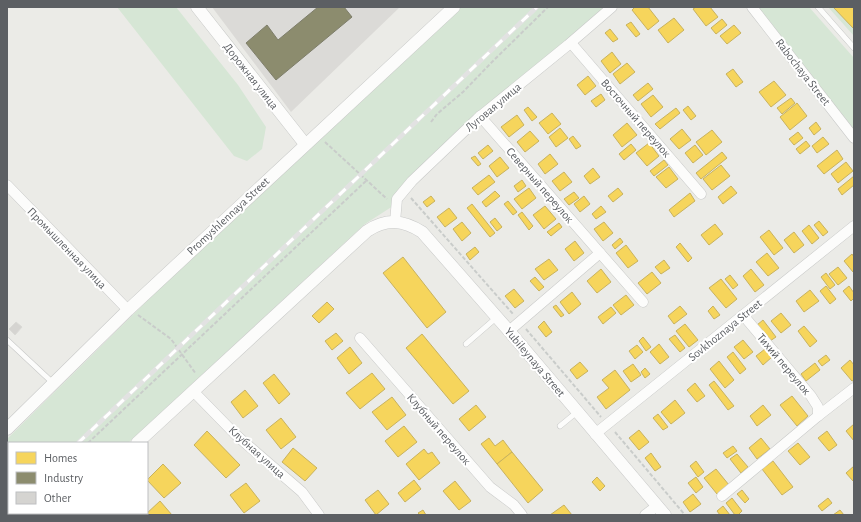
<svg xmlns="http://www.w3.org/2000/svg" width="861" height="522" font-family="'Alegreya Sans',sans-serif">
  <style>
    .industrial { fill: #dbdad7 }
    .green { fill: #d6e6d5 }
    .homes { fill: #f6d55c; stroke: #c8b25e }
    .industry { fill: #8c8c6e; stroke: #7e7e6b }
    .building { fill: #d5d4d1; stroke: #dadad6 }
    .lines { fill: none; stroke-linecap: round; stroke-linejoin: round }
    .service-casing { stroke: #c8c9c8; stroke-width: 6 }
    .minor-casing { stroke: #c8c9c8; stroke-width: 11 }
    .tertiary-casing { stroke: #c8c9c8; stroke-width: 13 }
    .path { stroke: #c9ccca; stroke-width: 2; stroke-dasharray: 4 2; stroke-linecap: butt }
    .service { stroke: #fcfcfb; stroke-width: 5 }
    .minor { stroke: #fcfcfb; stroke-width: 10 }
    .tertiary { stroke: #fcfcfb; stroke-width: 12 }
    .rail-casing { stroke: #e2e2e2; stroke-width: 4.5 }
    .rail { stroke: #fff; stroke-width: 3; stroke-dasharray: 9; stroke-linecap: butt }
    .labels { text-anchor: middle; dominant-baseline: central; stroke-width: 4; stroke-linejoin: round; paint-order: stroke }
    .street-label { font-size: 12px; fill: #5c5f63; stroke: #fff }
  </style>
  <rect width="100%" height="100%" fill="#ebebe7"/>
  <path class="industrial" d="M212 7H400L291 112Z"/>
  <g class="green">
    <path d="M117 7H176L238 85 266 127 262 149 247 161 234 156Z"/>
    <path d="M461 7H604L569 38 475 114 408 179 393 206 365 224 128 443H9V513H51L49 515H7V439L236 213Z"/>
    <path d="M755 7H809L854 58V133Z"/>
    <path d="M828 7H854V36Z"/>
  </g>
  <g class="homes">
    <path d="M635 7H648L659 21 648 30 632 10Z"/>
    <path d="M696 7H710L718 17 706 26 693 9Z"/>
    <path d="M833 7H854V29Z"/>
    <path d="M674 18 684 30 668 43 658 30Z"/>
    <path d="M722 19 727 25 716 34 711 28Z"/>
    <path d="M631 22 640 34 636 37 626 25Z"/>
    <path d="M734 25 741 33 727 44 720 36Z"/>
    <path d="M610 29 618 39 613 42 605 33Z"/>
    <path d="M612 52 621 64 610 73 601 61Z"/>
    <path d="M627 63 635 72 620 84 613 74Z"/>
    <path d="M733 69 743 82 736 87 726 74Z"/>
    <path d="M588 76 596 86 585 95 577 85Z"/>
    <path d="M774 81 786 95 771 107 759 92Z"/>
    <path d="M648 83 653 89 638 101 633 95Z"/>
    <path d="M601 94 605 100 596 107 591 101Z"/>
    <path d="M653 95 663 107 651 117 641 104Z"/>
    <path d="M791 98 795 103 782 114 777 108Z"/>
    <path d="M797 103 807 116 790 130 780 117Z"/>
    <path d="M688 106 696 116 691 120 683 110Z"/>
    <path d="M528 107 537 117 532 121 524 110Z"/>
    <path d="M676 108 680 113 660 129 655 124Z"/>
    <path d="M552 113 561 124 548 134 539 123Z"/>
    <path d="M517 115 524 125 509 137 501 127Z"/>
    <path d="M816 122 821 129 814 135 809 128Z"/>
    <path d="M627 123 637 135 622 147 613 135Z"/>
    <path d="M560 128 568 138 556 147 549 137Z"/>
    <path d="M682 129 691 140 679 149 670 139Z"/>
    <path d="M712 130 722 142 706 155 696 142Z"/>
    <path d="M530 131 539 141 525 152 517 142Z"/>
    <path d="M798 132 803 138 794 145 789 139Z"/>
    <path d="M573 136 581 146 576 149 569 139Z"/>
    <path d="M823 137 829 144 817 153 812 146Z"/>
    <path d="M806 141 810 146 800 154 796 149Z"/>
    <path d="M649 143 659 156 647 166 636 153Z"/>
    <path d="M631 144 636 150 624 160 619 154Z"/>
    <path d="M488 145 493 151 483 159 478 153Z"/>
    <path d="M695 145 703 155 693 163 685 153Z"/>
    <path d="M837 150 843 159 824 174 817 166Z"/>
    <path d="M722 152 727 158 701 179 696 173Z"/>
    <path d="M550 154 558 164 545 174 538 164Z"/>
    <path d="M475 156 481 164 478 166 471 158Z"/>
    <path d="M500 157 509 168 497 177 489 166Z"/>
    <path d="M664 160 668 165 654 176 650 171Z"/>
    <path d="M846 162 853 171 838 183 831 174Z"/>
    <path d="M721 165 730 176 712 190 703 179Z"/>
    <path d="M669 167 678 179 666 188 656 177Z"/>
    <path d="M593 168 600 177 590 184 584 176Z"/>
    <path d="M564 172 572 182 560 191 552 181Z"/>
    <path d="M489 175 495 182 478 195 472 188Z"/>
    <path d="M854 176V185L842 195 838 189Z"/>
    <path d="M522 180 526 186 518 192 514 186Z"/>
    <path d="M731 186 737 193 723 204 718 197Z"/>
    <path d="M529 188 536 198 522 209 514 199Z"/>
    <path d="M618 188 623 194 613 202 608 196Z"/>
    <path d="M495 191 500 196 486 207 482 202Z"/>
    <path d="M574 192 579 198 569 205 564 199Z"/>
    <path d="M690 193 695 201 674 217 669 210Z"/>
    <path d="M431 196 435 201 427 207 423 202Z"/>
    <path d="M584 196 590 204 580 212 574 204Z"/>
    <path d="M508 201 517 212 513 215 504 204Z"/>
    <path d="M472 204 495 233 490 237 467 208Z"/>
    <path d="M545 206 556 219 544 229 533 215Z"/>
    <path d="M601 206 606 212 596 219 592 214Z"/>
    <path d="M449 208 457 218 445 227 437 217Z"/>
    <path d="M522 212 533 226 529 230 518 215Z"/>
    <path d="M495 218 502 227 497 231 490 222Z"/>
    <path d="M819 221 828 232 823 236 814 225Z"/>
    <path d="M462 222 471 233 462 241 453 229Z"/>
    <path d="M604 222 613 233 603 241 594 229Z"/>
    <path d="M559 223 562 227 551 236 547 232Z"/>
    <path d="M715 224 723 234 709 245 701 235Z"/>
    <path d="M809 225 819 238 812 244 802 231Z"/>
    <path d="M769 230 783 248 774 255 760 237Z"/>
    <path d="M794 232 804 245 794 253 784 240Z"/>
    <path d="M620 238 623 242 615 249 612 245Z"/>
    <path d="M575 241 584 253 574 261 565 249Z"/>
    <path d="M680 243 692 258 688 262 676 247Z"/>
    <path d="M626 245 638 261 628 268 616 253Z"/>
    <path d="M475 247 479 252 470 260 466 254Z"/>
    <path d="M767 253 779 268 768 276 756 262Z"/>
    <path d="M852 254 854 257V271L853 272 844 261Z"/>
    <path d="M403 257 446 312 427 328 383 273Z"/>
    <path d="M549 259 558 270 544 280 535 269Z"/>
    <path d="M664 260 670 268 661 274 655 267Z"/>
    <path d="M838 267 847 278 838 285 829 274Z"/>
    <path d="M601 269 611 282 597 293 587 281Z"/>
    <path d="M751 269 764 285 755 292 743 276Z"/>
    <path d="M652 272 661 283 647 294 638 283Z"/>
    <path d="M826 273 835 285 830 289 821 277Z"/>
    <path d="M730 275 738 285 733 289 725 279Z"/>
    <path d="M535 277 544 287 539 291 530 281Z"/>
    <path d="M721 279 737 299 726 308 709 288Z"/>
    <path d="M826 286 836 299 830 304 820 291Z"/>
    <path d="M849 286 854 293V298L851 301 843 291Z"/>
    <path d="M514 289 524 301 515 308 505 296Z"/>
    <path d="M810 290 819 301 804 312 796 301Z"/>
    <path d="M572 292 581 304 569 314 560 302Z"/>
    <path d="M626 295 634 305 621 315 613 305Z"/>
    <path d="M327 302 334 309 319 323 312 316Z"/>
    <path d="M556 305 564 315 561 317 553 307Z"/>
    <path d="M680 306 687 314 674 324 668 316Z"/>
    <path d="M713 306 720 315 714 319 708 311Z"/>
    <path d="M611 307 616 313 603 324 598 317Z"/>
    <path d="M781 313 791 325 781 333 771 321Z"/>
    <path d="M763 320 776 337 770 341 757 325Z"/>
    <path d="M544 321 552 332 546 337 538 327Z"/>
    <path d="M685 324 698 340 689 347 676 331Z"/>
    <path d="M804 326 817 341 810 347 798 331Z"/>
    <path d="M336 333 343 341 332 350 325 341Z"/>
    <path d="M422 334 469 391 453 404 406 348Z"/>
    <path d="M675 335 685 348 680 352 669 339Z"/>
    <path d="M643 337 651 347 646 351 639 341Z"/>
    <path d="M743 340 753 352 744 359 734 347Z"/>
    <path d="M659 344 669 357 660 364 650 352Z"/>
    <path d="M637 345 643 352 635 359 629 351Z"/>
    <path d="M350 347 362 363 349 374 337 358Z"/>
    <path d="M765 349 772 357 763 365 756 356Z"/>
    <path d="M733 352 746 369 740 374 727 357Z"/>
    <path d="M826 355 830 360 822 366 818 361Z"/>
    <path d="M850 360 854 365V380L852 381 841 368Z"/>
    <path d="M719 361 734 380 725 388 710 369Z"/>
    <path d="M580 362 588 371 577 379 570 370Z"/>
    <path d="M815 363 820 370 806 381 801 374Z"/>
    <path d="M633 364 641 375 631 382 623 371Z"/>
    <path d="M645 368 650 374 645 378 641 372Z"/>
    <path d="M615 370 630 390 606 409 597 397 609 388 602 380Z"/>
    <path d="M372 373 385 389 360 409 346 393Z"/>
    <path d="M274 374 290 394 279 404 263 383Z"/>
    <path d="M714 381 734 406 728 410 709 385Z"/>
    <path d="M695 383 705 396 697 402 687 390Z"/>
    <path d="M245 390 258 406 243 418 231 402Z"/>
    <path d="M792 396 808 416 797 426 780 405Z"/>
    <path d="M392 397 406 415 387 430 372 412Z"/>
    <path d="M675 400 685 413 671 424 661 412Z"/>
    <path d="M476 405 486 417 469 431 459 419Z"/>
    <path d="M763 405 771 415 757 426 750 416Z"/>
    <path d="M658 414 668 427 663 430 653 418Z"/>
    <path d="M281 418 296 437 281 449 266 430Z"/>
    <path d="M854 424V441L846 431Z"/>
    <path d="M404 426 417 442 398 457 385 441Z"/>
    <path d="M639 430 649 442 639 450 629 438Z"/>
    <path d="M207 431 240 465 226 478 194 445Z"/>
    <path d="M827 431 837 445 829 451 818 438Z"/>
    <path d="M489 438 495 446 503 440 512 452 497 464 481 444Z"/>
    <path d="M761 438 770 449 757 459 749 448Z"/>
    <path d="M798 443 810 457 800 465 788 451Z"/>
    <path d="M733 446 737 451 727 458 723 453Z"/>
    <path d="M293 448 317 468 305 481 282 462Z"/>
    <path d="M424 449 428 454 432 452 440 463 419 480 406 464Z"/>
    <path d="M512 452 543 490 528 503 497 464Z"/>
    <path d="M651 453 661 467 655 471 645 458Z"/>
    <path d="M737 454 748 467 741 473 730 459Z"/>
    <path d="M696 461 704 472 698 477 690 466Z"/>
    <path d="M773 461 793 487 782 495 762 469Z"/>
    <path d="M163 464 181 483 164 498 147 480Z"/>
    <path d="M854 466V481H853L846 473Z"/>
    <path d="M716 469 729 485 717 494 704 478Z"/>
    <path d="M597 477 605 486 600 491 592 482Z"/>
    <path d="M696 477 703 487 696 493 688 483Z"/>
    <path d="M414 480 421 489 405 502 398 493Z"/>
    <path d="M455 481 471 501 459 510 443 491Z"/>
    <path d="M246 483 260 501 244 513 230 495Z"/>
    <path d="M378 490 389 504 376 515 365 500Z"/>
    <path d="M742 490 749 499 745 503 737 494Z"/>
    <path d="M693 494 701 504 690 512 683 502Z"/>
    <path d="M732 498 742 511 738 515H735L726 503Z"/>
    <path d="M828 498 832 503 822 511 818 506Z"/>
    <path d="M160 501 172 515H145Z"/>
    <path d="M564 505 572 515H550Z"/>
    <path d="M723 506 730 515H720L717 511Z"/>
    <path d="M423 510 426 515H420L418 513Z"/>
    <path d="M840 510 844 515H833Z"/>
  </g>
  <path class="industry" d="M318 7H344L352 17 276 80 246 43 267 25 278 40Z"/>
  <path class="building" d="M16 322 22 327 15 335 9 329Z"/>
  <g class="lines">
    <defs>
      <g id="service">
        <path d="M818 7 854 48"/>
        <path d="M7 340 53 383"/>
        <path d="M466 344 496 318"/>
        <path d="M560 426 577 412"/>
      </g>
      <g id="minor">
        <path d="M752 7 854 138"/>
        <path d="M571 43 701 194"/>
        <path d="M480 116 643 302"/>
        <path d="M7 185 128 310"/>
        <path d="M395 222 397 199 412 181 477 119 568 45 612 7"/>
        <path d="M509 331 600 253"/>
        <path d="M360 338 490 487 514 505 522 515"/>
        <path d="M193 391 236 435 302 492 319 515"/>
        <path d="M818 416 854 388"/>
        <path d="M595 434 854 226"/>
        <path d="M722 496 818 416V407L811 396 743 315"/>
        <path d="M95 513 97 515"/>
        <path d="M645 515 657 506"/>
      </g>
      <g id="tertiary">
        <path d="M197 7 305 144"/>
        <path d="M7 429 128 310 454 7"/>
        <path d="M137 443 367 231C387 218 403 220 422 232L509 331 665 515"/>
        <path d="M58 515 60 513"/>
      </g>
    </defs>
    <use href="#service" class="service-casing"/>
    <use href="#minor" class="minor-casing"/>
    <use href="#tertiary" class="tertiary-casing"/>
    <g class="path">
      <path d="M431 122 437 114 463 92 491 63 548 7"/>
      <path d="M325 142 387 199"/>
      <path d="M411 198 513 314"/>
      <path d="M138 315 171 339 196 374"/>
      <path d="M526 329 601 417"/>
      <path d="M615 432 685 515"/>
      <path d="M88 443 367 180"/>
      <path d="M12 515 14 513"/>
    </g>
    <use href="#service" class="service"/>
    <use href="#minor" class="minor"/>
    <use href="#tertiary" class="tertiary"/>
    <defs>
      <g id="rail">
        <path d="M78 443 537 7"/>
        <path d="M7 510 9 508"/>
      </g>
    </defs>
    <use href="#rail" class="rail-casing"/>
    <use href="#rail" class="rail"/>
  </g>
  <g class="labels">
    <g class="street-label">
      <text transform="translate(803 72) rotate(52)">Rabochaya Street</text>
      <text transform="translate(251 76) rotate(52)">Дорожная улица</text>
      <text transform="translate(493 107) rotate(-40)">Луговая улица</text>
      <text transform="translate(636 118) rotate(49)">Восточный переулок</text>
      <text transform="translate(540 185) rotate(49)">Северный переулок</text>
      <text transform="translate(228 216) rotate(-43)">Promyshlennaya Street</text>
      <text transform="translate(67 248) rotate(46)">Промышленная улица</text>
      <text transform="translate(725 330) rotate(-39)">Sovkhoznaya Street</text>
      <text transform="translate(535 362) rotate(50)">Yubileynaya Street</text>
      <text transform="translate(784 364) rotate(50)">Тихий переулок</text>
      <text transform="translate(439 429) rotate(49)">Клубный переулок</text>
      <text transform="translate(257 452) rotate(42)">Клубная улица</text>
    </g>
  </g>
  <rect width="861" height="522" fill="none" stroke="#5c5f63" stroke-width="16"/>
  <rect x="8" y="442" width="140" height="72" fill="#ffffff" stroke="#bebfc1"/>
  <rect x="16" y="452" width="20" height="12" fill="#f6d55c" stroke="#bebfc1"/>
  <text x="44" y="462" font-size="12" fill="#5c5f63">Homes</text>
  <rect x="16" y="472" width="20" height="12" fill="#8c8c6e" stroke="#bebfc1"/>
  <text x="44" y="482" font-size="12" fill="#5c5f63">Industry</text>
  <rect x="16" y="492" width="20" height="12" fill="#d5d4d1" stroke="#bebfc1"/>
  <text x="44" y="502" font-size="12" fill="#5c5f63">Other</text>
</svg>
